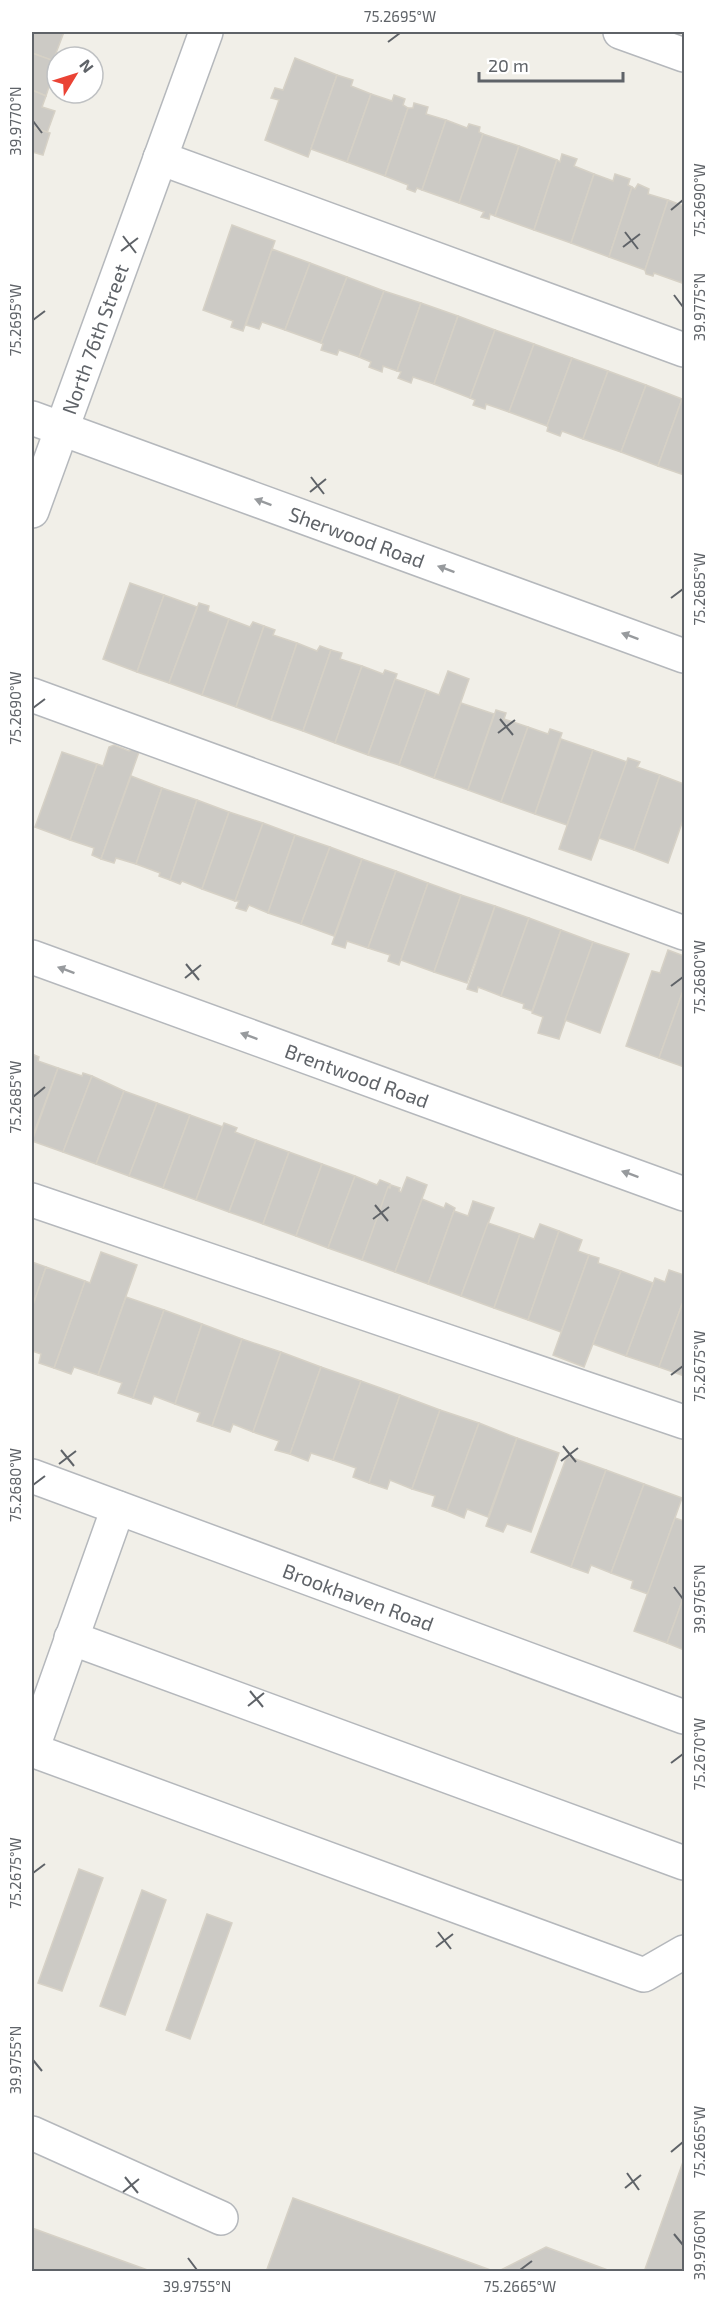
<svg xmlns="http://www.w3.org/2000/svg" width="716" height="2303" font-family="'Exo 2',sans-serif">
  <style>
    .building { fill: #cccac5; stroke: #d6d1c6; stroke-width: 1.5 }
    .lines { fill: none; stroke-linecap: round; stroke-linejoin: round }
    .minor-casing { stroke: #b5b8bc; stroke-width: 36 }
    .minor { stroke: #fff; stroke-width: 33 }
    .oneway { fill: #979a9d }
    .ticks { fill: none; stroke: #5f6368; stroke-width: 2 }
    .labels { text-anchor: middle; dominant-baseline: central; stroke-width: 5; stroke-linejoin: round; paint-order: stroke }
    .street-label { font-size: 20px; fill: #5f6368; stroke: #fff }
    .neatline { fill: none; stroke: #5f6368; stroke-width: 2 }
    .ticks-label { font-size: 15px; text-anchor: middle; fill: #5f6368 }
  </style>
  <rect width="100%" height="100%" fill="#f1efe8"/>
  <g class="building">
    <path d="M32 32H64L53 61 32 53Z"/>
    <path d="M32 53 57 62 46 96 32 90Z"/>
    <path d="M295 58 337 75 308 157 265 140 279 100 271 98 275 88 283 90Z"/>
    <path d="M337 75 353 80 351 86 371 94 347 162 311 149Z"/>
    <path d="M32 90 46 96 42 107 55 111 47 133 32 127Z"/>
    <path d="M371 94 392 101 394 95 405 99 403 105 408 108 385 176 347 162Z"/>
    <path d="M414 103 428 107 426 114 446 120 422 190 417 188 415 192 407 189 408 185 385 176 408 108H413Z"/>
    <path d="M446 120 467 128 469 124 480 127 479 132 483 134 459 203 422 190Z"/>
    <path d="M32 127 50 133 43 155 32 152Z"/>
    <path d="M483 134 519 146 495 216 490 214 489 219 481 217 484 212 459 203Z"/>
    <path d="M519 146 557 160 534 230 495 216Z"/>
    <path d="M562 154 577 159 574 166 594 174 571 243 534 230 557 160 560 162Z"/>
    <path d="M594 174 613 181 615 174 630 179 628 185 632 187 609 257 571 243Z"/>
    <path d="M638 184 649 189 648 194 668 200 645 270 609 257 632 187 635 189Z"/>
    <path d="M668 200 684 206V275L682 283 654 273 653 276 646 274 645 270Z"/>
    <path d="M232 225 275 241 243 331 231 327 233 321 203 310Z"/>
    <path d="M272 249 310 263 285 330 262 322 259 329 246 325Z"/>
    <path d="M310 263 347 277 321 343 285 330Z"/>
    <path d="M347 277 384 291 359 357 339 350 337 355 321 350 323 344 321 343Z"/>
    <path d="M384 291 421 303 397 371 383 366 382 372 369 367 371 362 359 357Z"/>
    <path d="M421 303 458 316 434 384 413 377 411 383 398 378 401 372 397 371Z"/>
    <path d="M458 316 495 330 470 398 434 384Z"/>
    <path d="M495 330 534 344 509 412 486 404 485 409 473 405 475 400 470 398Z"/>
    <path d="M534 344 572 358 547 426 509 412Z"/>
    <path d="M572 358 608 371 583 439 562 431 560 436 547 431 548 427 547 426Z"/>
    <path d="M608 371 646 385 621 452 583 439Z"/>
    <path d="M646 385 682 399 658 466 621 452Z"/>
    <path d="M682 399 684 400V475L658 466Z"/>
    <path d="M130 583 164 595 137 672 103 659Z"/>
    <path d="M164 595 197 607 169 683 137 672Z"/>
    <path d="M199 603 209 606 208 611 229 619 202 695 169 683Z"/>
    <path d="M229 619 250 627 253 622 264 626 236 707 202 695Z"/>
    <path d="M264 626 275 630 273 635 297 643 271 720 236 707Z"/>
    <path d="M297 643 317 651 320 646 331 650 303 731 271 720Z"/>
    <path d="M331 650 342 653 340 659 362 666 335 743 303 731Z"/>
    <path d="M362 666 383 674 385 670 397 674 368 755 335 743Z"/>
    <path d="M448 671 469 679 434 778 399 765 426 690 439 695Z"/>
    <path d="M395 679 426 690 399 765 368 755Z"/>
    <path d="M461 703 494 714 468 790 434 778Z"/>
    <path d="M496 710 506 713 504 719 528 727 501 802 468 790Z"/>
    <path d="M528 727 548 734 550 729 562 733 535 814 501 802Z"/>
    <path d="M561 739 593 750 567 825 535 814Z"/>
    <path d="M114 745 129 751 135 748 140 749 101 859 92 855 94 848 70 840 97 764 103 766 109 747Z"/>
    <path d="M593 750 627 762 591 860 559 849Z"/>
    <path d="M62 752 97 764 70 840 35 827Z"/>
    <path d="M628 758 640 762 637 767 660 775 634 850 599 838Z"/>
    <path d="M660 775 684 784V817L668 863 634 850Z"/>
    <path d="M131 776 162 788 136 864 116 858 114 863 101 859Z"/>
    <path d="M162 788 197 800 170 880 159 876 160 873 136 864Z"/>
    <path d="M197 800 229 812 202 889 182 881 180 884 170 880Z"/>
    <path d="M229 812 263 823 235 901 202 889Z"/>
    <path d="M263 823 295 835 268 913 249 905 246 911 236 908 239 901H235Z"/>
    <path d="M295 835 330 847 301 924 268 913Z"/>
    <path d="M330 847 362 859 334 936 301 924Z"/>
    <path d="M362 859 396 871 368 948 347 941 345 948 332 944Z"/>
    <path d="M396 871 428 883 399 965 388 961 390 955 368 948Z"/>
    <path d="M428 883 461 895 434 972 401 960Z"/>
    <path d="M461 895 495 906 467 983 434 972Z"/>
    <path d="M495 906 529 918 501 996 478 987 477 992 467 989Z"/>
    <path d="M529 918 561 930 532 1011 523 1008 524 1004 501 996Z"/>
    <path d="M561 930 593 942 559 1039 538 1033 543 1017 532 1013Z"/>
    <path d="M593 942 629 954 600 1033 565 1020Z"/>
    <path d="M668 950 684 956V988L659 1058 626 1046 652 971 660 973Z"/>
    <path d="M684 988V1067L659 1058Z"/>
    <path d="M32 1054 39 1057 38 1061 58 1068 32 1138Z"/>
    <path d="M58 1068 82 1076 83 1073 92 1076 63 1152 32 1141Z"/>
    <path d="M92 1076 124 1091 96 1164 63 1152Z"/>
    <path d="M124 1091 157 1103 129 1176 96 1164Z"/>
    <path d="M157 1103 190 1115 163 1188 129 1176Z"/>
    <path d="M190 1115 223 1127 196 1200 163 1188Z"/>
    <path d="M224 1123 237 1128 235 1132 256 1140 229 1212 196 1200Z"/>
    <path d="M256 1140 289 1152 263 1224 229 1212Z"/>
    <path d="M289 1152 322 1164 296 1236 263 1224Z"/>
    <path d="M322 1164 355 1176 328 1248 296 1236Z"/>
    <path d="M355 1176 377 1185 380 1180 390 1184 362 1260 328 1248Z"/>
    <path d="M407 1177 427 1185 395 1272 362 1260 388 1187 390 1188 391 1185 400 1188 399 1191 401 1192Z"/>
    <path d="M422 1199 444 1208 446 1203 455 1208 428 1284 395 1272Z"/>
    <path d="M473 1201 494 1208 461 1296 428 1284 454 1211 468 1216Z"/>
    <path d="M488 1223 520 1234 494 1308 461 1296Z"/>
    <path d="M540 1224 559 1231 528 1320 494 1308 520 1234 534 1239Z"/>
    <path d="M559 1231 582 1240 578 1251 589 1255 561 1332 528 1320Z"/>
    <path d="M101 1252 137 1265 98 1375 74 1367 71 1374 54 1368 85 1281 90 1283Z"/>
    <path d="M589 1255 599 1258 598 1263 621 1271 584 1367 553 1355Z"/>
    <path d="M32 1262 46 1267 32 1308Z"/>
    <path d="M46 1267 85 1281 54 1368 39 1363 41 1354 32 1351V1308Z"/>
    <path d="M669 1270 684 1275V1299L659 1367 626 1356 655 1278 665 1282Z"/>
    <path d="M621 1271 653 1283 626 1356 593 1344Z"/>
    <path d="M126 1297 164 1310 133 1398 118 1393 122 1383 98 1375Z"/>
    <path d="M684 1299V1376L659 1367Z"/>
    <path d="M164 1310 202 1324 175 1404 154 1396 151 1404 133 1398Z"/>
    <path d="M202 1324 242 1339 212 1426 197 1421 200 1413 175 1404Z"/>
    <path d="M242 1339 281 1352 253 1432 233 1424 230 1432 212 1426Z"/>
    <path d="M281 1352 321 1367 290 1454 275 1450 279 1441 253 1432Z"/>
    <path d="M321 1367 361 1381 333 1460 311 1453 308 1461 290 1454Z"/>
    <path d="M361 1381 400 1395 369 1483 353 1477 356 1468 333 1460Z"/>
    <path d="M400 1395 440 1410 412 1489 390 1480 387 1489 369 1483Z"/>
    <path d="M440 1410 479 1423 447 1511 432 1506 435 1496 412 1489Z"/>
    <path d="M479 1423 517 1438 488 1517 467 1509 464 1518 447 1511Z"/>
    <path d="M517 1438 559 1453 531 1532 507 1524 503 1532 486 1526Z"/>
    <path d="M567 1456 606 1470 571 1567 531 1552Z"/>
    <path d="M606 1470 644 1484 611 1573 591 1565 588 1573 571 1567Z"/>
    <path d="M644 1484 682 1498 648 1594 631 1588 633 1581 611 1573Z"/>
    <path d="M675 1518 684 1521V1596L667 1643 634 1631Z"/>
    <path d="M684 1596V1650L667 1643Z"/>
    <path d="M79 1869 103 1878 62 1991 38 1983Z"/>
    <path d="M142 1890 166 1900 125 2015 100 2006Z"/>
    <path d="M207 1914 232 1923 190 2039 166 2030Z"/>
    <path d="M684 2159V2272H644Z"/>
    <path d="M293 2198 496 2272H266Z"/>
    <path d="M32 2228 153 2272H32Z"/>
    <path d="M546 2247 613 2272H497Z"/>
  </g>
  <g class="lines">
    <defs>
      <g id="minor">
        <path d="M620 32 684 55"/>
        <path d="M160 158 684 350"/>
        <path id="s1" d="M32 418 684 656"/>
        <path id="s2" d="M32 511 206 32"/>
        <path d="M32 695 684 933"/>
        <path id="s3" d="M32 957 684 1194"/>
        <path d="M32 1200 684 1422"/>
        <path id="s4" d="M32 1476 684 1717"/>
        <path d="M118 1508 32 1750 644 1975 684 1952"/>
        <path d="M71 1638 684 1863"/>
        <path d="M32 2133 221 2218"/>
      </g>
    </defs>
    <use href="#minor" class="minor-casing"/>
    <use href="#minor" class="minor"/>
  </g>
  <defs><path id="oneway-solid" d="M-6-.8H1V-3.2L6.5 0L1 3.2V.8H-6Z" transform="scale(1.5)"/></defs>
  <g class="oneway">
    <use href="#oneway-solid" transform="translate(263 502) rotate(-160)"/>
    <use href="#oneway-solid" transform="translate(446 569) rotate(-160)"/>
    <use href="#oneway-solid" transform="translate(630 636) rotate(-160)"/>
    <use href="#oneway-solid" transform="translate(66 970) rotate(-160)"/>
    <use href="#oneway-solid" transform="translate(249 1036) rotate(-160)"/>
    <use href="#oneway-solid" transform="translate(630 1174) rotate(-160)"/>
  </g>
  <path class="ticks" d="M388 42 400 33M33 121 42 133M671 210 683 200M625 232 638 249M123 236 136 253M623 247 640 234M121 251 138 238M674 295 683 307M33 320 45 311M311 477 324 494M310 492 326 479M671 598 683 589M33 708 45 699M500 719 513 735M498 733 515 720M186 964 199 980M185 978 201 965M671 986 683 977M33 1097 45 1087M375 1205 388 1221M373 1219 389 1207M671 1375 683 1366M563 1446 576 1462M61 1450 74 1466M561 1461 578 1448M59 1464 76 1451M33 1485 45 1476M674 1587 683 1599M250 1691 263 1707M248 1706 264 1693M671 1763 683 1754M33 1873 45 1864M438 1932 451 1949M436 1947 453 1934M33 2060 42 2071M671 2152 683 2142M627 2173 639 2190M125 2177 138 2193M625 2188 641 2175M123 2192 139 2179M674 2234 683 2245M188 2258 197 2270M520 2270 532 2261"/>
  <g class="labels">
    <g class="street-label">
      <text stroke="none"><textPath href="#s2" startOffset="183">North 76th Street</textPath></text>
      <text stroke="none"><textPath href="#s1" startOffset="346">Sherwood Road</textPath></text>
      <text stroke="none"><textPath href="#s3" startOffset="346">Brentwood Road</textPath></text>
      <text stroke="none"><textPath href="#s4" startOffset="348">Brookhaven Road</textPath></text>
    </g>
  </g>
  <rect width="716" height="2303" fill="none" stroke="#ffffff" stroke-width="66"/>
  <g transform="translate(75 75) rotate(52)"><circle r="28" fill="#ffffff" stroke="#bfc1c3" stroke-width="1.5"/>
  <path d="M0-4.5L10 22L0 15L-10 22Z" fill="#ea4335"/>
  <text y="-9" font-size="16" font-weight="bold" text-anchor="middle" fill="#5f6368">N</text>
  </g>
  <path d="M479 72v9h144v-9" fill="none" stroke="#5f6368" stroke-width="3"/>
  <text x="488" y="72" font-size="18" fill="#5f6368" stroke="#ffffff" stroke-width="4.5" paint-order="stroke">20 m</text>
  <rect x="33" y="33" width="650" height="2237" class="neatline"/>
  <g class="ticks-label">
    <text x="400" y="22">75.2695°W</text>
    <text transform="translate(16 121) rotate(-90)" y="5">39.9770°N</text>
    <text transform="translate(700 200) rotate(-90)" y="5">75.2690°W</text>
    <text transform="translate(700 307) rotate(-90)" y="5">39.9775°N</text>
    <text transform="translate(16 320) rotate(-90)" y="5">75.2695°W</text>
    <text transform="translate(700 589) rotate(-90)" y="5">75.2685°W</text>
    <text transform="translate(16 708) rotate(-90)" y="5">75.2690°W</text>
    <text transform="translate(700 977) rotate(-90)" y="5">75.2680°W</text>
    <text transform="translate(16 1097) rotate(-90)" y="5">75.2685°W</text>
    <text transform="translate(700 1366) rotate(-90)" y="5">75.2675°W</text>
    <text transform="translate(16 1485) rotate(-90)" y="5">75.2680°W</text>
    <text transform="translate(700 1599) rotate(-90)" y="5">39.9765°N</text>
    <text transform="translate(700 1754) rotate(-90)" y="5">75.2670°W</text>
    <text transform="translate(16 1873) rotate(-90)" y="5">75.2675°W</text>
    <text transform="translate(16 2060) rotate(-90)" y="5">39.9755°N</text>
    <text transform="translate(700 2142) rotate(-90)" y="5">75.2665°W</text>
    <text transform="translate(700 2245) rotate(-90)" y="5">39.9760°N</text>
    <text x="197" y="2292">39.9755°N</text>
    <text x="520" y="2292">75.2665°W</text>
  </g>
</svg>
